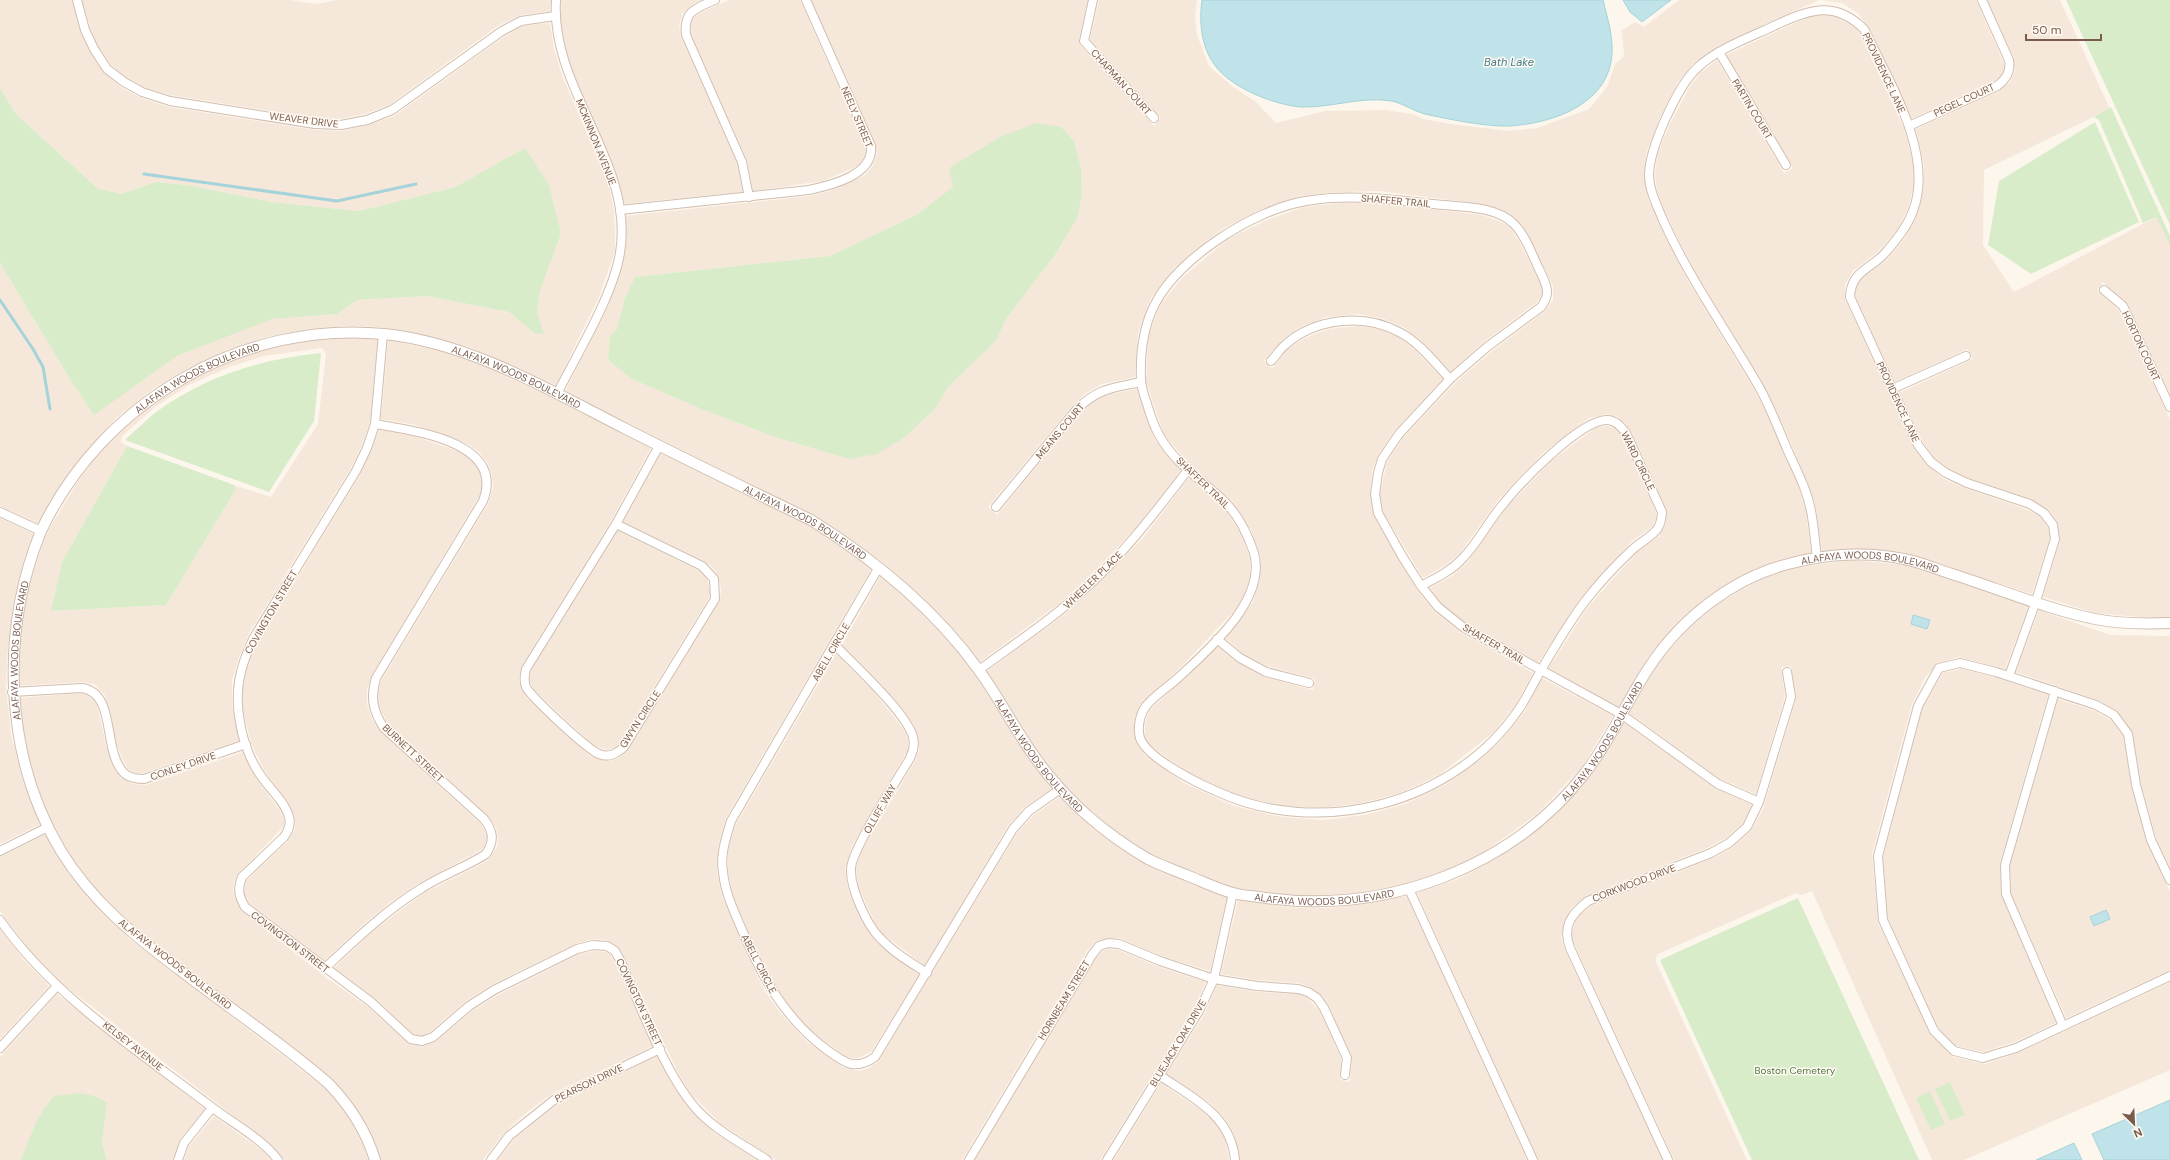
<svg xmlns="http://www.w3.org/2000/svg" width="2170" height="1160" font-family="'DM Sans',sans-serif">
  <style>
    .residential { fill: #f5e8da; fill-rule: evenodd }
    .green { fill: #d8ecc9 }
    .water { fill: #bfe3e8; stroke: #a5d3da }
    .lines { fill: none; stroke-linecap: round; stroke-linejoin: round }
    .stream { stroke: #a5d3da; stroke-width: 3 }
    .minor-casing { stroke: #d1beb0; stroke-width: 10 }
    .tertiary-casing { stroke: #d1beb0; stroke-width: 12 }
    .minor { stroke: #fff; stroke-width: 8 }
    .tertiary { stroke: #fff; stroke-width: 10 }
    .labels { text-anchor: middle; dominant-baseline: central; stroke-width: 3; stroke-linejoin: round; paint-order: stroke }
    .street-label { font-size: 10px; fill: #7a5c4d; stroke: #fffaf3 }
    .park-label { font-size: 10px; fill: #537a41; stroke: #fffaf3 }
    .water-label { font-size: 11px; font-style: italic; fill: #437c86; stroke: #fffaf3 }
  </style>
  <rect width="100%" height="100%" fill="#fdf6ec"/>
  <g class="residential">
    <path d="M0 0H72L81 32 90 52 105 73 122 88 141 98 169 107 315 130 342 131 368 125 394 116 505 36 523 26 550 23 554 49 563 78 609 184 614 211 615 232V251L599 297 555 387 472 348 415 333 379 327 346 326 309 329 266 337 227 350 190 367 153 389 116 418 90 447 70 472 39 524 2 507 0 506V263L73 384 94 414 177 356 272 318 337 314 357 300 427 296 509 312 534 333H543L537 312 540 291 561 234 525 148 455 187 359 211 272 202 188 185 156 182 121 194 97 188 16 114 0 88Z"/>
    <path d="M82 0H289L316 4 338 0H551L550 11 521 15 499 25 389 105 365 114 340 119 315 118 170 95 143 87 126 78 111 65 98 46 90 29Z"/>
    <path d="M561 0H701L692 4 682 14 679 26 681 37 737 163 743 192 624 204 618 181 573 75 564 46 560 17Z"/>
    <path d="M729 0H800L866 147V153L863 160 858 166 823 181 753 191 747 160 691 34 690 27 692 20 698 14Z"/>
    <path d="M811 0H1088L1079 39 1080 45 1154 126 1161 118 1090 40 1099 0H1197L1195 16 1197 35 1209 66 1233 87 1256 102 1276 123 1325 111 1385 110 1413 114 1423 119 1451 124 1508 131 1537 128 1589 109 1607 87 1615 64 1624 56 1622 30 1635 22 1644 27 1679 0H1819L1720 45 1693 64 1678 83 1660 118 1647 151 1644 174 1648 198 1665 236 1688 281 1754 389 1768 416 1798 485 1806 511 1811 553 1786 558 1757 568 1710 595 1682 619 1648 658 1619 707 1548 669 1588 607 1639 550 1659 536 1666 524V509L1631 431 1618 417 1606 414 1589 418 1544 452 1499 499 1459 554 1446 565 1423 578 1383 512 1380 495 1387 462 1403 438 1454 384 1491 352 1545 311 1553 300V286L1528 235 1517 220 1502 211 1483 204 1379 191 1341 192 1301 196 1262 209 1222 229 1200 246 1174 269 1151 298 1138 333 1135 377 1102 384 1086 393 1073 405 988 507 997 515 1081 413 1093 402 1105 395 1137 389 1155 440 1181 470 1135 529 1084 582 1057 605 980 662 954 630 922 597 886 565 847 537 813 515 565 392 609 303 619 276 625 253V216L810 196 827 192 865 175 872 167 877 154 875 144ZM1074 141 1081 168 1082 193 1078 217 1055 255 1006 319 996 341 947 388 936 408 905 437 849 459 775 437 706 411 632 379 608 360 610 336 617 329 635 277 830 256 916 215 954 187Z"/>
    <path d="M1821 0H1976L2005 66 2002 75 1994 81 1911 119 1868 27 1858 13 1842 3Z"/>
    <path d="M1987 0H2060L2110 109 1984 170 1983 245 2014 292 2156 217 2170 245V395L2127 304 2103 282 2097 290 2118 309 2170 419V618H2149L2096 613 2043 597 2060 541 2058 525 2049 510 2031 499 1968 478 1948 468 1934 458 1923 442 1899 393 1973 359 1968 349 1894 382 1855 296V289L1860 280 1887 260 1905 238 1918 213 1924 189V165L1916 129 1999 91 2011 81 2015 70 2014 58Z"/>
    <path d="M1821 11 1838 13 1851 21 1859 32 1904 128 1914 165V186L1908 208 1897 230 1879 251 1853 271 1845 284V299L1914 447 1927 465 1944 479 1965 488 2028 510 2041 517 2048 527 2050 538 2032 594 1906 553 1849 549 1822 552 1816 508 1807 481 1777 412 1763 384 1697 275 1674 231 1658 195 1655 176 1657 155 1670 124 1688 90 1700 73 1717 60 1784 173 1793 168 1726 55Z"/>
    <path d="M1342 203H1379L1482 215 1499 221 1510 227 1519 241 1543 289 1542 296 1537 302 1484 342 1451 372 1419 339 1403 327 1382 318 1358 314 1326 317 1300 327 1281 341 1264 361 1272 369 1288 349 1305 338 1329 329 1358 326 1381 329 1398 337 1412 347 1443 379 1395 430 1378 455 1372 471 1370 493 1374 516 1419 593 1435 612 1460 632 1533 673 1516 704 1494 732 1439 775 1400 793 1362 803 1322 808 1282 806 1237 795 1190 774 1151 746 1145 737V724L1149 711 1218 646 1239 663 1264 677 1313 690 1315 679 1267 666 1243 654 1225 638 1253 602 1260 579 1261 557 1251 530 1233 502 1191 466 1164 435 1146 382 1148 337 1160 305 1182 278 1228 239 1267 220 1303 207Z"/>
    <path d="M347 338 378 339 370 422 362 445 351 468 248 635 238 660 232 680V704L239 741 143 773H134L128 769 123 761 116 743 105 695 94 684 82 682 17 686 20 632 28 587 46 534 79 480 98 455 123 427 160 399 195 377 232 360 269 349 312 340ZM322 348 326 354 318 424 271 497 234 485 236 489 166 605 52 611 62 562 127 446 121 442 122 436 155 407 189 385 229 367 264 356Z"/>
    <path d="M388 340 443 351 470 359 555 399 651 448 611 521 522 665 519 678 521 688 527 698 590 756 610 761 619 758 627 751 720 600 721 590 719 578 713 568 704 561 623 522 661 453 809 525 872 568 726 818 718 846 717 872 722 896 745 950 764 990 781 1014 807 1042 843 1067 858 1071 869 1068 878 1062 1017 833 1033 816 1059 797 1097 832 1117 846 1152 867 1227 897 1210 971 1162 956 1119 938H1106L1095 942 1087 951 962 1160H776L721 1124 691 1094 679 1075 624 957 617 947 607 940 593 939 575 944 491 985 466 1001 430 1032 421 1036 413 1034 378 1001 334 968 373 931 398 912 424 893 482 864 489 859 497 847 498 838 496 827 488 816 388 724 378 704V692L381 681 488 504 493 488 492 474 487 462 479 452 468 444 416 425 381 419Z"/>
    <path d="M1607 426 1614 428 1622 436 1656 512V519L1652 527 1632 541 1580 599 1538 663 1465 623 1441 603 1430 588 1452 576 1467 563 1507 507 1551 461 1595 428Z"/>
    <path d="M379 430 414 436 463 453 473 460 482 477 483 487 478 498 372 675 367 689V704L372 719 381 732 480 823 488 837 483 849 419 883 391 902 366 922 324 961 249 903 244 893 246 881 288 841 295 829 294 814 265 772 251 743 242 705 243 683 247 665 258 642 360 475Z"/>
    <path d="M1189 478 1225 509 1242 535 1250 559V576L1244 597 1234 611 1176 672 1140 705 1134 722 1135 738 1145 755 1186 784 1234 806 1281 817 1323 820 1365 815 1405 804 1445 785 1477 762 1501 741 1525 711 1542 678 1613 716 1582 767 1537 814 1480 855 1454 868 1407 883 1364 892 1330 897 1295 896 1234 888 1156 857 1122 836 1063 787 1035 750 986 672 1064 615 1091 591 1143 538Z"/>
    <path d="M0 518 34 534 25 557 13 605 7 657 6 687 11 735 16 754 22 778 41 824 0 844Z"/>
    <path d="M618 531 700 571 706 576 710 589V596L620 743 614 748 607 750 594 746 534 690 529 680 531 671Z"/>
    <path d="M1850 560 1905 565 2029 605 2005 669 1959 657 1938 663 1925 678 1912 704 1872 854 1878 922 1931 1035 1953 1057 1985 1064 2018 1053 2170 982V1070L1964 1160H1932L1812 891 1802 895 1796 893 1658 954 1656 958V962L1747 1160H1674L1575 946 1571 937 1574 926 1579 915 1591 906 1714 858 1733 847 1751 831 1763 809 1796 699 1791 666 1781 667 1785 696 1756 794 1720 779 1629 713 1656 666 1689 628 1716 605 1761 579 1789 569Z"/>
    <path d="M881 575 916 605 947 638 975 673 1027 756 1052 789 1026 806 1008 826 925 966 883 934 875 923 858 886 856 869 861 852 915 761 919 751 918 737 913 724 882 685 842 645Z"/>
    <path d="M2039 610 2110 635 2170 636V867L2156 838 2141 784 2133 734 2118 712 2098 700 2016 672Z"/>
    <path d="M836 654 875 693 904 730 908 739V749L905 755 852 846 845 868 848 889 866 927 877 943 919 975 871 1052 856 1059 846 1057 813 1033 789 1007 774 984 754 946 732 894 728 871V849L736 824Z"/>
    <path d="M1961 669 1995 677 2048 695 2000 863 2001 893 2056 1023 2014 1042 1983 1052 1956 1046 1938 1028 1888 919 1883 858 1922 709 1943 673Z"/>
    <path d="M83 693 89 694 96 700 106 745 114 765 120 777 133 784 146 785 243 752 256 778 280 811 284 818V826L237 875 234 883 233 893 241 910 324 976 368 1007 408 1043 421 1047 435 1042 472 1011 496 996 579 954 594 951 606 952 611 955 653 1046 552 1094 528 1111 505 1132 483 1160H380L365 1123 345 1094 332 1080 136 930 90 884 65 847 40 798 26 751 18 698Z"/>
    <path d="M2058 699 2095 711 2111 720 2123 736 2131 786 2147 842 2170 892V970L2066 1018 2011 893 2010 866Z"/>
    <path d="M1623 722 1715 788 1752 805 1743 823 1726 838 1709 847 1586 896 1572 907 1564 922 1561 938 1565 950 1663 1160H1538L1417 893 1458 879 1485 865 1543 824 1590 776Z"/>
    <path d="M46 834 68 872 83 891 130 939 325 1088 338 1101 357 1129 369 1160H284L270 1144 60 982 31 952 0 911V857Z"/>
    <path d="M1407 896 1527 1160H1240L1235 1136 1226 1119 1210 1103 1166 1074 1204 1015 1217 985 1257 992 1298 994 1306 997 1320 1011 1341 1058 1340 1080 1350 1082 1352 1059 1329 1006 1320 994 1310 987 1299 983 1257 980 1221 974 1238 900 1295 908H1331Z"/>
    <path d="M0 929 23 959 49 986 0 1039Z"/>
    <path d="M1109 949 1118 950 1159 967 1206 982 1194 1008 1100 1160H975L1096 958 1102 951Z"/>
    <path d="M57 994 205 1109 180 1139 172 1160H107L102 1143 107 1103 21 1160H0V1057Z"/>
    <path d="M658 1056 670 1081 696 1116 716 1134 757 1160H498L513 1140 557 1105Z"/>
    <path d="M1161 1083 1204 1112 1218 1125 1225 1139 1229 1160H1114Z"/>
    <path d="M214 1116 264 1152 271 1160H184L189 1146Z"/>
  </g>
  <g class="green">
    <path d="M2066 0H2170V225Z"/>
    <path d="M0 88 16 114 97 188 121 194 156 182 188 185 272 202 359 211 455 187 525 148 549 185 561 234 540 291 537 312 544 334 534 333 509 312 427 296 357 300 337 314 272 319 177 356 94 415 73 384 0 263Z"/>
    <path d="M2111 107 2170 236V245L2156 217 2143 223 2099 120 2094 117Z"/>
    <path d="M2095 122 2139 222 2031 274 1988 245 1999 181Z"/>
    <path d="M1036 123 1061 127 1074 141 1081 168 1082 193 1078 217 1055 255 1006 319 996 341 947 388 936 408 905 437 877 454 849 459 775 437 706 411 632 379 608 360 610 336 617 329 625 298 635 277 830 256 916 215 953 187 949 168 998 138Z"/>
    <path d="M321 353 314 421 269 492 125 440C136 430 147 419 159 410 208 375 262 359 321 353Z"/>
    <path d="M127 446 234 485 236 489 166 605 51 611 62 562Z"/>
    <path d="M1798 898 1919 1160H1752L1660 960Z"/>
    <path d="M1950 1082 1965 1115 1950 1121 1935 1089Z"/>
    <path d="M1930 1091 1945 1124 1931 1130 1916 1098Z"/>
    <path d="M80 1093 94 1096 107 1103 102 1143 107 1160H21C32 1134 35 1118 54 1096Z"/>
  </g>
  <g class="water">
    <path d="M1202 0H1603C1608 20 1615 42 1611 62 1603 107 1548 124 1509 126 1487 127 1447 119 1425 114 1413 111 1403 103 1391 101 1362 96 1331 108 1301 107 1274 105 1229 87 1214 64 1201 46 1199 21 1202 0Z"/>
    <path d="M1623 0H1671L1642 22 1630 12Z"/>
    <path d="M1913 615 1930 620 1927 629 1911 624Z"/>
    <path d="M2106 910 2110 919 2094 926 2090 917Z"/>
    <path d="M2170 1100V1160H2104L2092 1134Z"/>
    <path d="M2074 1143 2082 1160H2036Z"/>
  </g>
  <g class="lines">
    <g class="stream">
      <path d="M144 174 337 201 416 184"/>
      <path d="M0 300 33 349 43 367 50 409"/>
    </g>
    <defs>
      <g id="minor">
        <path d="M77 0 85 30 94 49 107 69 124 82 142 92 170 101 315 124 341 125 367 120 392 110 502 31 521 21 555 16"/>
        <path d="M556 0C550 90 635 162 620 253 613 296 577 354 557 394"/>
        <path d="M715 0C696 8 683 11 686 35L742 162 749 197"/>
        <path d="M1093 0 1084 41 1154 118"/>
        <path d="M1719 52 1786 165"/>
        <path d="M1909 126 1997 86C2006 79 2011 72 2009 60L1982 0"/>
        <path d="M620 210 809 190C832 185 874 175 871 146L806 0"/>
        <path d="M2104 290 2123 306 2170 407"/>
        <path d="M383 334 375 424 367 448 356 471 253 639C240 667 234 691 240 722 243 741 250 760 261 776 270 789 285 802 289 817 291 824 289 830 284 837L242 877C237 890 239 896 245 907L371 1002 411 1039 422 1041 433 1037 469 1006 494 990 577 949 593 945 607 946 615 951 620 960C641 1006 666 1078 700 1113 719 1132 744 1145 767 1160"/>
        <path d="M1271 361C1276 356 1280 349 1285 345 1315 318 1364 313 1399 332 1419 342 1435 363 1450 379"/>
        <path d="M1892 389 1966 356"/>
        <path d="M996 507 1077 409C1099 388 1112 388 1141 382"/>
        <path d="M0 512 41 531"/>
        <path d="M616 524 702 566 714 579 715 599 624 747C616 754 609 758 599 754 588 750 531 697 526 687 523 680 525 675 526 669L616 524 659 446"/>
        <path d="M1817 558C1815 542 1814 526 1811 511 1807 489 1796 469 1787 449 1778 428 1770 406 1758 385 1726 330 1689 278 1663 220 1657 205 1649 191 1649 174 1650 147 1677 87 1697 68 1717 49 1748 38 1774 26 1809 9 1835 0 1864 29 1888 80 1935 154 1913 211 1907 227 1897 239 1886 252 1872 269 1851 270 1850 297L1918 445 1931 462 1946 473 1967 483 2030 504 2044 513 2053 525 2055 539 2036 601 2009 676"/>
        <path d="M879 567 731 821C726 838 720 854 723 872 725 893 734 911 742 930 762 977 785 1019 827 1050 845 1063 855 1071 875 1057L1013 829 1029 811 1059 790"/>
        <path d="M1421 586C1436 578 1451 571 1462 559 1478 543 1489 520 1504 503 1521 482 1580 420 1607 420 1616 420 1621 427 1626 433L1662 512C1661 520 1662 521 1658 528 1652 537 1640 542 1632 550 1616 565 1600 582 1586 600 1569 622 1554 648 1540 672 1533 684 1527 697 1519 709 1454 805 1319 839 1216 791 1197 783 1147 758 1140 738 1137 728 1140 714 1146 706 1155 695 1168 687 1178 678 1209 649 1267 600 1254 553 1248 535 1238 515 1225 502 1203 481 1174 463 1159 435 1154 426 1150 414 1147 404 1144 395 1141 387 1141 379 1140 354 1143 327 1155 304 1178 258 1255 209 1306 201 1348 194 1390 199 1433 204 1458 207 1495 205 1514 224 1526 236 1532 255 1539 269 1546 284 1552 293 1541 307L1487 347 1450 379 1399 434 1382 459 1378 473 1375 494 1378 513 1402 556 1421 586 1438 607 1463 627 1621 714 1718 784 1759 802"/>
        <path d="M1217 639 1240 658 1266 672 1309 683"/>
        <path d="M835 645C854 665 906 712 913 737 915 745 913 752 910 758 898 779 851 850 851 869 850 888 867 925 880 938 893 952 911 963 927 973"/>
        <path d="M979 670C1016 643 1055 617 1088 586 1126 551 1156 511 1188 470"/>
        <path d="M2055 691 2005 865 2006 894 2063 1026"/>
        <path d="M12 692 82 688C117 693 102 751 124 773 129 778 138 779 144 779L246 744"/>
        <path d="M0 851 48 827"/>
        <path d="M2170 880 2151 840 2136 785 2128 734 2114 715 2096 705 1996 672 1960 663 1939 668 1918 706 1878 856 1883 920 1934 1031 1954 1051 1983 1058 2016 1048 2170 976"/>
        <path d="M1409 889 1533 1160"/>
        <path d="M0 920C54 997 136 1049 209 1105 229 1121 263 1139 278 1160"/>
        <path d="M325 968C355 940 386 910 422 888 442 875 466 867 486 854 495 840 493 831 484 819L384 728C373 711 370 698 376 678L483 501C506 442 415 431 375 424"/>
        <path d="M0 1048 57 986"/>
        <path d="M1159 1075C1193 1098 1231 1115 1235 1160"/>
        <path d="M178 1160 184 1143 212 1108"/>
        <path d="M491 1160 509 1136 554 1100 660 1049"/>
        <path d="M969 1160 1092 955 1099 946 1108 943 1119 944 1160 961 1214 979 1257 986 1298 989 1308 992 1317 998 1324 1008 1347 1058 1345 1075"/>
        <path d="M1107 1160 1199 1011 1214 979 1233 893"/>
        <path d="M1668 1160 1570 948C1562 927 1571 914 1588 901L1711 853 1729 843 1747 827 1759 802 1791 697 1787 672"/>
      </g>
      <g id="tertiary">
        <path id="s1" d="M375 1160C366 1130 350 1106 329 1084 283 1044 232 1010 184 973 137 938 92 902 61 851 4 756 0 632 41 531 102 402 242 320 384 334 471 343 549 390 626 429 687 460 749 490 811 520 875 560 933 607 978 669 998 696 1013 726 1032 753 1062 797 1102 832 1148 859 1160 865 1174 870 1186 875 1202 881 1217 889 1233 893 1244 896 1255 896 1266 898 1385 914 1511 869 1585 773 1611 740 1627 700 1650 666 1682 618 1733 578 1788 564 1825 554 1867 551 1904 559 1920 562 1936 569 1952 574 1999 589 2047 609 2095 619 2120 624 2145 624 2170 623"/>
      </g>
    </defs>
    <use href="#minor" class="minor-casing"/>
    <use href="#tertiary" class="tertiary-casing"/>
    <use href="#minor" class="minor"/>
    <use href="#tertiary" class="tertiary"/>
  </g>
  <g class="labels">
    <g class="street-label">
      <text transform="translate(1884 73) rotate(65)">PROVIDENCE LANE</text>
      <text transform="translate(1121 82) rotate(48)">CHAPMAN COURT</text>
      <text transform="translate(1964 100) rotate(-25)">PEGEL COURT</text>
      <text transform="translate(1752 109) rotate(59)">PARTIN COURT</text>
      <text transform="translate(857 117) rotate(67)">NEELY STREET</text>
      <text transform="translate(304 120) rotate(7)">WEAVER DRIVE</text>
      <text transform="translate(596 142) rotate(68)">MCKINNON AVENUE</text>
      <text transform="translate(1396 201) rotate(5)">SHAFFER TRAIL</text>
      <text transform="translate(2141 346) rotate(65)">HORTON COURT</text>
      <text stroke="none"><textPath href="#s1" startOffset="1339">ALAFAYA WOODS BOULEVARD</textPath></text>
      <text stroke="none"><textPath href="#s1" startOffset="1003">ALAFAYA WOODS BOULEVARD</textPath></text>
      <text transform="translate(1898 402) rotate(65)">PROVIDENCE LANE</text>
      <text transform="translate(1060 431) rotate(-50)">MEANS COURT</text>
      <text transform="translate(1638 461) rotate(64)">WARD CIRCLE</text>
      <text transform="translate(1203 483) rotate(44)">SHAFFER TRAIL</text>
      <text stroke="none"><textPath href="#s1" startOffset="1663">ALAFAYA WOODS BOULEVARD</textPath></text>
      <text stroke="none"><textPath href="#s1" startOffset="3018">ALAFAYA WOODS BOULEVARD</textPath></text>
      <text transform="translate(1093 580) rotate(-44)">WHEELER PLACE</text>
      <text transform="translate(271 612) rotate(-60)">COVINGTON STREET</text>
      <text transform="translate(1494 644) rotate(30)">SHAFFER TRAIL</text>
      <text stroke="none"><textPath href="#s1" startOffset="656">ALAFAYA WOODS BOULEVARD</textPath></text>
      <text transform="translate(831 652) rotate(-60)">ABELL CIRCLE</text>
      <text transform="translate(640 719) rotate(-57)">GWYN CIRCLE</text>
      <text stroke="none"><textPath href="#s1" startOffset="2670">ALAFAYA WOODS BOULEVARD</textPath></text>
      <text transform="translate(413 753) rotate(43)">BURNETT STREET</text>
      <text stroke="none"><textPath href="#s1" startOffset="1998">ALAFAYA WOODS BOULEVARD</textPath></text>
      <text transform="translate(183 766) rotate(-19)">CONLEY DRIVE</text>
      <text transform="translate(880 809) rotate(-60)">OLLIFF WAY</text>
      <text transform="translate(1634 883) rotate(-21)">CORKWOOD DRIVE</text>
      <text stroke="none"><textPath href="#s1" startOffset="2334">ALAFAYA WOODS BOULEVARD</textPath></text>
      <text transform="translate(290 942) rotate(37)">COVINGTON STREET</text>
      <text transform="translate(175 964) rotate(38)">ALAFAYA WOODS BOULEVARD</text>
      <text transform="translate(759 964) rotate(63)">ABELL CIRCLE</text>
      <text transform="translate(1064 1000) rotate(-59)">HORNBEAM STREET</text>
      <text transform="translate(639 1002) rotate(65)">COVINGTON STREET</text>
      <text transform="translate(1178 1043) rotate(-59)">BLUEJACK OAK DRIVE</text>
      <text transform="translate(133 1046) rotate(38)">KELSEY AVENUE</text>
      <text transform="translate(589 1083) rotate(-26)">PEARSON DRIVE</text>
    </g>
    <g class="park-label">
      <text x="1795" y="1070">Boston Cemetery</text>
    </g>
    <g class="water-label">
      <text x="1509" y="62">Bath Lake</text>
    </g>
  </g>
  <g transform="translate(2134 1124) rotate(156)" stroke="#fffaf3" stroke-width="3" paint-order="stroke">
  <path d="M0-3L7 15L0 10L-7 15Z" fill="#7a5c4d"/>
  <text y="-6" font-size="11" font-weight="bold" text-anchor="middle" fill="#7a5c4d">N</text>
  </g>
  <path d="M2026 34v6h75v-6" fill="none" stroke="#7a5c4d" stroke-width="2"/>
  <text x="2032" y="34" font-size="12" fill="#7a5c4d" stroke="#fffaf3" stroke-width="3" paint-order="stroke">50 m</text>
</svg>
